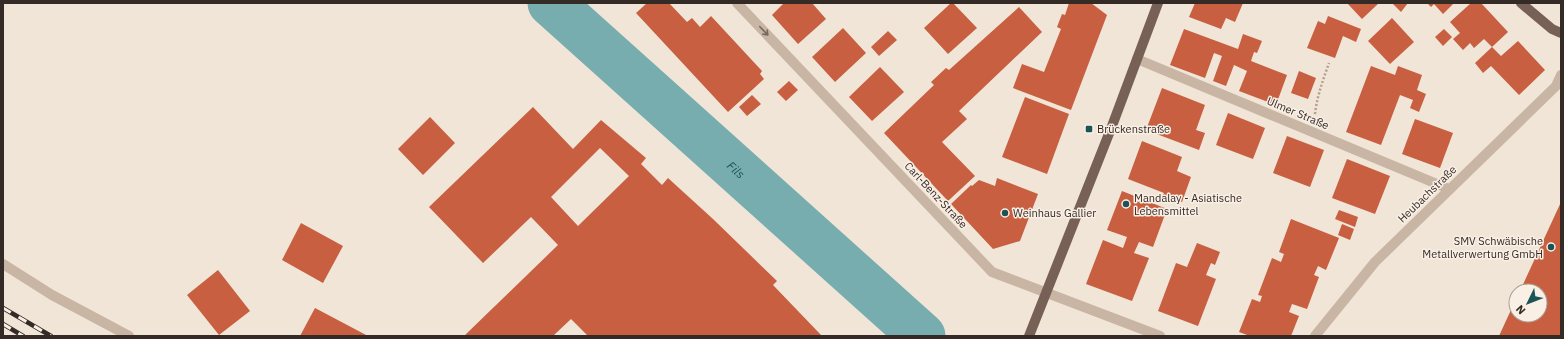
<svg xmlns="http://www.w3.org/2000/svg" width="1564" height="339" font-family="'IBM Plex Sans',sans-serif">
  <style>
    .lines { fill: none; stroke-linecap: round; stroke-linejoin: round }
    .river { stroke: #77adae; stroke-width: 47 }
    .building { fill: #c75f40; fill-rule: evenodd }
    .path { stroke: #b59e8f; stroke-width: 2.5; stroke-dasharray: 2 2; stroke-linecap: butt }
    .minor { stroke: #c9b5a4; stroke-width: 10 }
    .major { stroke: #776157; stroke-width: 10 }
    .rail-casing { stroke: #342a26; stroke-width: 4.5 }
    .rail { stroke: #f9efe4; stroke-width: 3; stroke-dasharray: 9; stroke-linecap: butt }
    .oneway { stroke: #77695f }
    .poi-dot { fill: #1b5356; stroke: #f9efe4; stroke-width: 1.5 }
    .labels { text-anchor: middle; dominant-baseline: central; stroke-width: 3; stroke-linejoin: round; paint-order: stroke }
    .street-label { font-size: 11px; fill: #342a26; stroke: #f9efe4 }
    .poi-label { font-size: 11px; fill: #342a26; stroke: #f9efe4; text-anchor: start }
    .water-label { font-size: 12px; font-style: italic; fill: #1b5356; stroke: #f9efe4 }
  </style>
  <rect width="100%" height="100%" fill="#f1e5d8"/>
  <g class="lines">
    <path class="river" id="s1" d="M551 3 922 336"/>
  </g>
  <g class="building">
    <path d="M647 3H669L687 22 692 18 700 27 711 16 762 71 760 74 764 79 728 112 636 13Z"/>
    <path d="M784 3H812L826 19 798 44 772 15Z"/>
    <path d="M951 3H953L977 28 948 54 924 28Z"/>
    <path d="M1069 3H1091L1107 15 1071 110 1013 88 1022 64 1044 72 1061 29 1057 27 1062 14 1065 15Z"/>
    <path d="M1195 3H1243L1235 22 1226 18 1221 29 1189 17Z"/>
    <path d="M1347 3H1379L1362 19Z"/>
    <path d="M1394 3H1408L1401 12 1393 4Z"/>
    <path d="M1427 3H1454L1443 14 1434 4 1431 7Z"/>
    <path d="M1471 3H1481L1508 32 1492 47 1484 39 1474 48 1470 43 1463 50 1453 39 1460 33 1450 22Z"/>
    <path d="M1019 7 1042 32 959 111 967 119 942 142 975 176 948 201 884 133 934 85 931 82 946 68 949 70Z"/>
    <path d="M1328 16 1361 29 1356 42 1343 36 1335 58 1307 48 1318 21 1325 24Z"/>
    <path d="M1392 18 1414 42 1390 64 1368 41Z"/>
    <path d="M843 28 866 53 835 82 812 57Z"/>
    <path d="M1184 29 1238 49 1243 34 1262 41 1257 53 1254 52 1251 61 1287 75 1276 105 1239 91 1247 71 1234 65 1226 86 1213 81 1222 56 1214 53 1205 78 1170 65Z"/>
    <path d="M1444 29 1452 37 1443 46 1435 37Z"/>
    <path d="M888 31 897 40 879 56 871 47Z"/>
    <path d="M1518 41 1545 70 1519 95 1491 66 1483 73 1475 63 1492 47 1501 56Z"/>
    <path d="M1371 66 1395 75 1398 66 1422 75 1417 90 1426 94 1419 112 1410 108 1413 100 1400 95 1381 145 1346 132Z"/>
    <path d="M880 67 904 92 872 121 849 97Z"/>
    <path d="M1299 71 1316 78 1308 99 1291 93Z"/>
    <path d="M789 81 798 90 786 101 777 92Z"/>
    <path d="M1162 88 1205 105 1196 130 1205 133 1199 150 1146 130Z"/>
    <path d="M752 95 761 104 747 116 739 107Z"/>
    <path d="M1025 97 1069 114 1047 174 1002 157Z"/>
    <path d="M533 107 573 149 601 120 646 158 641 164 662 185 668 178 713 219 777 281 773 285 822 336H588L571 319 553 336H464L558 245 531 217 483 263 429 207ZM600 148 629 176 578 226 551 197Z"/>
    <path d="M1228 113 1265 128 1253 159 1216 145Z"/>
    <path d="M430 117 455 143 423 175 398 149Z"/>
    <path d="M1415 119 1453 133 1440 168 1402 154Z"/>
    <path d="M1287 136 1324 150 1310 187 1273 173Z"/>
    <path d="M1142 141 1182 157 1177 171 1191 177 1182 202 1163 195 1164 193 1128 179Z"/>
    <path d="M1347 159 1390 176 1375 214 1332 198Z"/>
    <path d="M997 178 1038 194 1020 241 993 249 951 204 971 185 972 186 979 180 995 186Z"/>
    <path d="M1122 191 1167 209 1153 247 1139 242 1134 253 1149 258 1132 301 1086 284 1103 240 1123 248 1127 237 1107 230Z"/>
    <path d="M1561 202V336H1499L1516 299V315H1540V291H1520Z"/>
    <path d="M1339 210 1358 217 1355 227 1335 219Z"/>
    <path d="M1291 219 1339 238 1326 270 1318 266 1314 275 1319 277 1307 309 1292 304 1289 312 1299 316 1291 336H1250L1239 332 1252 299 1260 302 1262 296 1258 295 1272 258 1281 262 1284 254 1279 252Z"/>
    <path d="M301 223 343 246 323 283 282 260Z"/>
    <path d="M1342 224 1354 229 1350 240 1338 235Z"/>
    <path d="M1197 243 1220 252 1215 265 1211 263 1206 275 1216 279 1198 326 1158 311 1176 263 1187 267Z"/>
    <path d="M218 270 250 311 219 335 187 295Z"/>
    <path d="M315 308 368 336H300Z"/>
  </g>
  <g class="lines">
    <path class="path" d="M1315 114C1317 96 1323 80 1329 63"/>
    <g class="minor">
      <path d="M737 3 992 272 1160 336"/>
      <path d="M1137 59 1449 189"/>
      <path d="M3 264 52 295 129 336"/>
      <path d="M1315 336 1375 262 1556 86 1561 75"/>
    </g>
    <g class="major">
      <path d="M1521 3 1552 29 1561 33"/>
      <path d="M1029 336 1112 126 1158 3"/>
    </g>
    <defs>
      <g id="rail">
        <path d="M3 308 51 336"/>
        <path d="M3 324 23 336"/>
      </g>
    </defs>
    <use href="#rail" class="rail-casing"/>
    <use href="#rail" class="rail"/>
  </g>
  <defs><path id="oneway-shaft" d="M-6 0H5M1.5-3L5.5 0L1.5 3" fill="none" stroke-width="1.6" stroke-linecap="round" stroke-linejoin="round"/></defs>
  <use class="oneway" href="#oneway-shaft" transform="translate(764 31) rotate(46)"/>
  <g class="poi-dot">
    <rect x="1085" y="125" width="8" height="8" rx="2"/>
    <circle cx="1126" cy="204" r="4"/>
    <circle cx="1005" cy="213" r="4"/>
    <circle cx="1551" cy="247" r="4"/>
  </g>
  <g class="labels">
    <g class="street-label">
      <text transform="translate(1298 113) rotate(23)">Ulmer Straße</text>
      <text transform="translate(1427 194) rotate(-44)">Heubachstraße</text>
      <text transform="translate(936 195) rotate(47)">Carl-Benz-Straße</text>
    </g>
    <g class="poi-label">
      <text x="1097" y="129">Brückenstraße</text>
      <text x="1134" y="198">Mandalay - Asiatische<tspan x="1134" dy="13">Lebensmittel</tspan></text>
      <text x="1013" y="213">Weinhaus Gallier</text>
      <text x="1543" y="241" text-anchor="end">SMV Schwäbische<tspan x="1543" dy="13">Metallverwertung GmbH</tspan></text>
    </g>
    <g class="water-label">
      <text stroke="none"><textPath href="#s1" startOffset="249">Fils</textPath></text>
    </g>
  </g>
  <rect width="1564" height="339" fill="none" stroke="#342a26" stroke-width="8"/>
  <g transform="translate(1528 303) rotate(227)"><circle r="19" fill="#f9efe4" stroke="#aaa098"/>
  <path d="M0-3L7 15L0 10L-7 15Z" fill="#1b5356"/>
  <text y="-6" font-size="11" font-weight="bold" text-anchor="middle" fill="#342a26">N</text>
  </g>
</svg>
